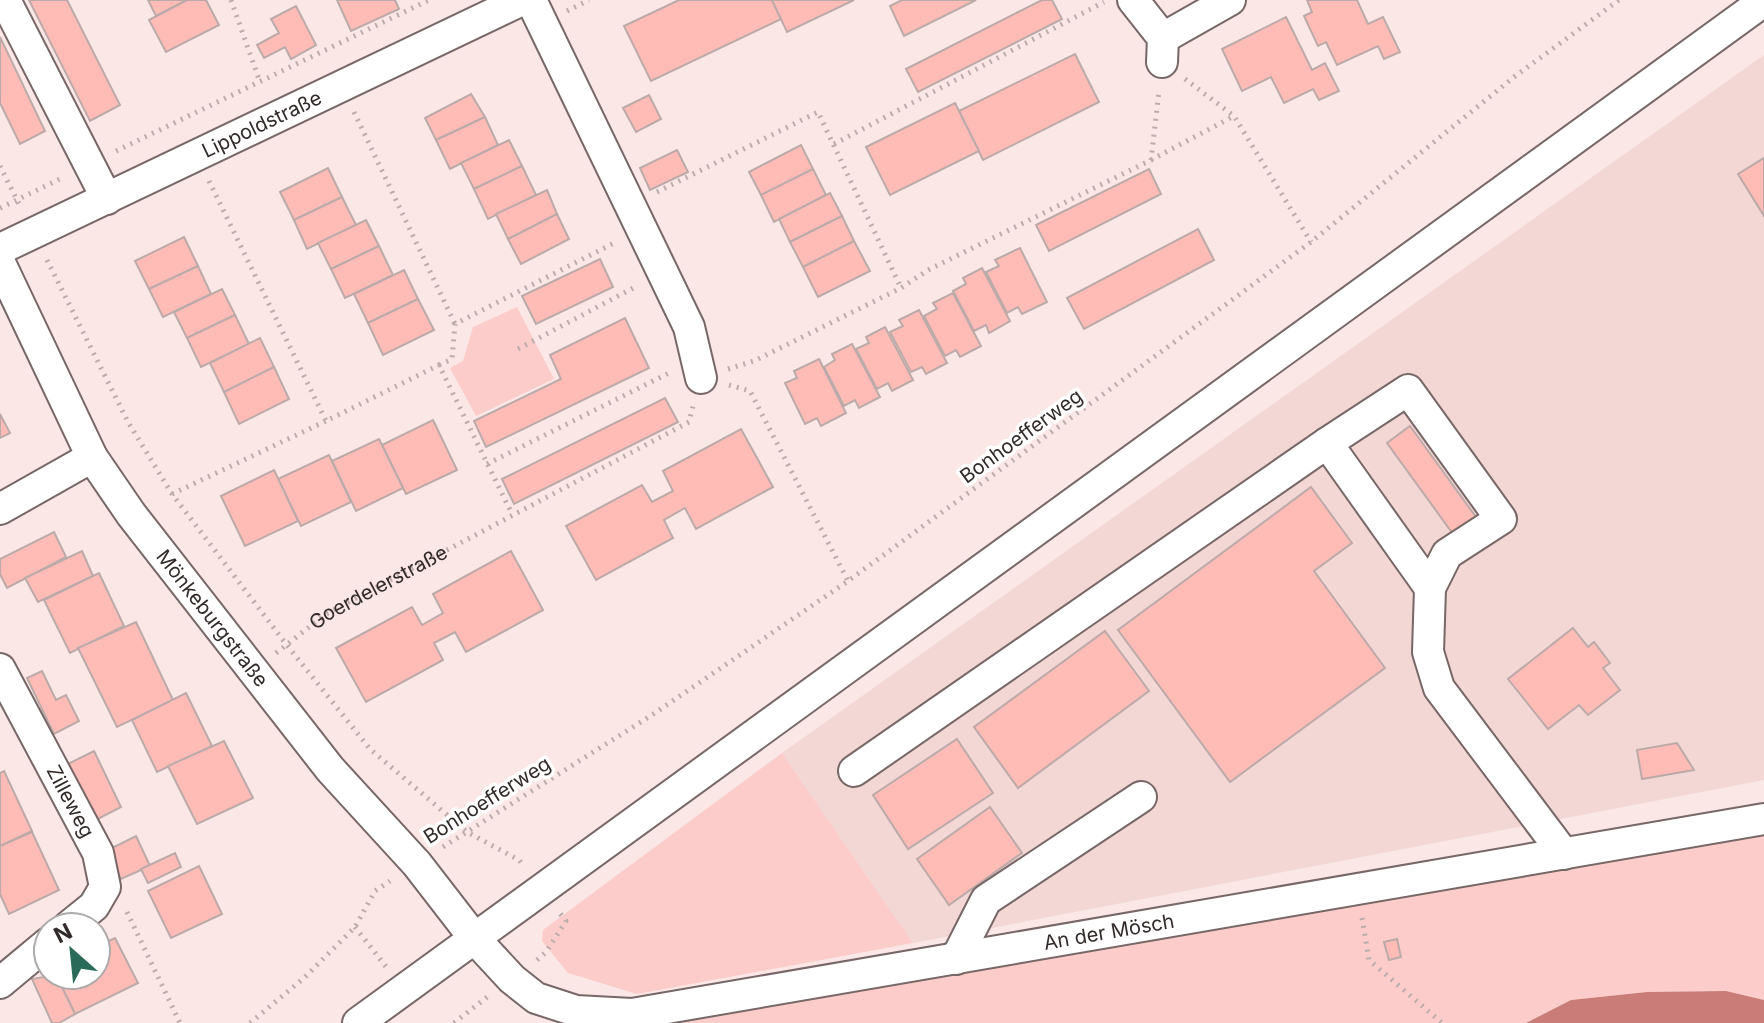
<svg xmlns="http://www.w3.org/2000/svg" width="1764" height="1023" font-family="Inter,sans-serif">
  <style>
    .built { fill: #f2d7d5 }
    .green { fill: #fbccc9 }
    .water { fill: #ca7c78 }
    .building { fill: #ffbcb7; stroke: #bcaaa9; stroke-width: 2 }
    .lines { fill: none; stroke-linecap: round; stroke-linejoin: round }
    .minor-casing { stroke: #776766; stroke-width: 34 }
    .path { stroke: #bcadac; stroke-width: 5; stroke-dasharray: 2 6; stroke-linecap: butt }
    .minor { stroke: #fff; stroke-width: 30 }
    .labels { text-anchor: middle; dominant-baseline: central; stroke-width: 7; stroke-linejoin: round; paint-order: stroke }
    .street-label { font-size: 20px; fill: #312a29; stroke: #fff }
  </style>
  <rect width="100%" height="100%" fill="#fae7e6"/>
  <path class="built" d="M1764 55V780L913 943 782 753Z"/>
  <g class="green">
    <path d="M517 307 554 379 476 416 450 368 463 361 473 327Z"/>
    <path d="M782 753 913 943 637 994 568 973 542 941 543 930Z"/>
    <path d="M1764 830V1000L1726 991 1647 992 1571 1000 1526 1023H674Z"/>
  </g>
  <path class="water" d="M1726 991 1764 1000V1023H1526L1571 1000 1647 992Z"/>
  <g class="building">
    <path d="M29 0H67L120 105 90 121Z"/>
    <path d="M148 0H187L156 16Z"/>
    <path d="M187 0H206L219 25 166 52 149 20Z"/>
    <path d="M337 0H395L399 9 351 31Z"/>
    <path d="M679 0H772L781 19 651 81 624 26Z"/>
    <path d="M772 0H854L787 32Z"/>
    <path d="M902 0H976L904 36 890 6Z"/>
    <path d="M1042 0H1052L1062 19 918 92 906 69Z"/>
    <path d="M1307 0H1357L1368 24 1383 17 1400 52 1384 59 1378 46 1337 65 1326 42 1318 46 1304 16 1312 12Z"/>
    <path d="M296 6 316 45 291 59 285 47 264 58 257 45 279 33 271 19Z"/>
    <path d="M1286 17 1312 70 1325 63 1339 91 1319 100 1313 89 1284 103 1271 77 1242 91 1222 49Z"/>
    <path d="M0 37 45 131 20 144 0 103Z"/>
    <path d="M1075 54 1099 102 983 160 959 111Z"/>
    <path d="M471 94 485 117 436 140 425 118Z"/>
    <path d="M649 95 661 119 636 132 623 108Z"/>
    <path d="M955 103 979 151 890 195 866 147Z"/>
    <path d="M485 117 498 145 450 169 436 140Z"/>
    <path d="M509 140 522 166 474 189 461 163Z"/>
    <path d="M801 145 813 169 761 195 749 172Z"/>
    <path d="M677 150 688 172 650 190 640 168Z"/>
    <path d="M1764 158V216L1738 174Z"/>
    <path d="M522 166 536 195 488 219 474 189Z"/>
    <path d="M328 168 342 197 294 220 280 192Z"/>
    <path d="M813 169 826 195 774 222 761 195Z"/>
    <path d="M1149 169 1161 194 1049 251 1036 225Z"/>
    <path d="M547 190 557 214 508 239 496 214Z"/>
    <path d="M830 193 842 216 790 242 779 219Z"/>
    <path d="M342 197 356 225 307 249 294 220Z"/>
    <path d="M557 214 569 239 521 264 508 239Z"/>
    <path d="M842 216 854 241 803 267 790 242Z"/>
    <path d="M366 220 379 246 331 269 318 243Z"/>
    <path d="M1198 229 1214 260 1084 329 1067 298Z"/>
    <path d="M184 237 198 266 149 289 135 261Z"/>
    <path d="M854 241 870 271 818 297 803 267Z"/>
    <path d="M379 246 393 275 345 298 331 269Z"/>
    <path d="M1020 248 1047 302 1022 314 1018 307 1007 313 986 272 999 266 995 260Z"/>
    <path d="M600 259 613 287 536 324 522 296Z"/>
    <path d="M198 266 211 294 163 317 149 289Z"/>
    <path d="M982 268 1010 321 989 333 986 325 974 331 953 291 966 284 963 278Z"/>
    <path d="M404 270 418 299 368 323 354 294Z"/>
    <path d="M222 289 235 315 187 338 174 312Z"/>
    <path d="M953 293 981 346 960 357 956 350 945 356 924 316 937 309 933 303Z"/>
    <path d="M418 299 434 330 383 355 368 323Z"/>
    <path d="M919 310 947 363 926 374 922 367 911 372 890 332 903 326 899 320Z"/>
    <path d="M235 315 249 344 201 367 187 338Z"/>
    <path d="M625 318 649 368 486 447 474 421 561 379 550 355Z"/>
    <path d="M885 327 913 380 892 391 888 383 877 389 856 349 869 343 866 337Z"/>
    <path d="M260 338 274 367 224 392 210 363Z"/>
    <path d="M852 344 880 397 859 408 855 400 844 406 824 367 835 360 832 354Z"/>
    <path d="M819 359 846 413 821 426 817 418 805 424 785 383 797 378 794 371Z"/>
    <path d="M274 367 289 399 239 424 224 392Z"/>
    <path d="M665 398 678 422 514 504 502 479Z"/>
    <path d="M0 414 10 433 0 438Z"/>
    <path d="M433 420 457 470 406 494 382 445Z"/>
    <path d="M1410 426 1476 517 1453 534 1387 443Z"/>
    <path d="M741 429 773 487 696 529 685 508 664 520 673 538 596 580 566 526 642 485 652 502 673 491 663 471Z"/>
    <path d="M379 439 403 488 356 511 332 461Z"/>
    <path d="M329 455 351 502 301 526 278 479Z"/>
    <path d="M274 470 298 521 245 546 221 496Z"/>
    <path d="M1311 487 1352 543 1314 571 1385 668 1230 782 1118 630Z"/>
    <path d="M54 532 66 557 7 588 0 574V559Z"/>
    <path d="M82 551 93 576 38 602 25 578Z"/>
    <path d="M511 551 543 610 466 652 455 632 434 643 443 660 366 702 336 648 412 607 422 625 443 613 433 594Z"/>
    <path d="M99 573 124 626 70 653 44 600Z"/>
    <path d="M136 622 173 700 117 727 78 648Z"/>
    <path d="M1573 628 1588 647 1594 642 1610 663 1603 668 1620 690 1588 715 1579 705 1548 729 1508 679Z"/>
    <path d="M1105 631 1149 691 1018 788 974 727Z"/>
    <path d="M42 671 56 700 66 695 79 721 54 734 27 678Z"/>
    <path d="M186 693 212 746 157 772 132 720Z"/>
    <path d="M957 739 993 793 908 849 873 795Z"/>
    <path d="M224 741 253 798 197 824 168 766Z"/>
    <path d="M1677 743 1694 770 1642 779 1637 750Z"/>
    <path d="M94 751 121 807 96 820 68 764Z"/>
    <path d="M4 771 32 831 0 846V773Z"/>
    <path d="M990 807 1022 853 949 905 917 859Z"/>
    <path d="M32 832 59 890 9 914 0 894V846Z"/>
    <path d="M136 836 150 866 121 879 108 850Z"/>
    <path d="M175 853 181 867 148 883 141 869Z"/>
    <path d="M199 866 222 914 171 938 148 891Z"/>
    <path d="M115 938 138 983 75 1014 56 975H96V947Z"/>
    <path d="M1397 939 1401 957 1389 960 1384 942Z"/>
    <path d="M56 975 75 1014 59 1023H52L32 979Z"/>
  </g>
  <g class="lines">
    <defs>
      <g id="minor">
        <path d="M5 0 107 199"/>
        <path d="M531 0 689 327 701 378"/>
        <path d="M1133 0 1163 38 1162 62"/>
        <path d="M1163 38 1230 0"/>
        <path id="s2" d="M0 249 522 0"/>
        <path id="s3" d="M0 263 92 457 131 514 330 769 417 864 475 939 512 979 536 998 576 1011 632 1014 1764 819"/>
        <path d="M0 509 92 457"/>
        <path d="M1430 588 1327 443 1408 390 1501 519 1447 554 1430 588 1428 652 1439 688 1564 854"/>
        <path id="s4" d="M0 669 98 853 105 887 94 906 68 927"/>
        <path d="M854 771 1327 443"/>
        <path d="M956 959 986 900 1141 797"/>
        <path d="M0 983 48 943"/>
        <path d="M358 1023 1764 1"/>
      </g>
    </defs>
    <use href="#minor" class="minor-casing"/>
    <g class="path">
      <path d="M231 0 260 82"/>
      <path d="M567 11 589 0"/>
      <path d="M1185 79 1234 116 1311 242"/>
      <path d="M354 112 455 324"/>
      <path d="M834 144 1104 2"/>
      <path d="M116 151 429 0"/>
      <path d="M1151 160 1234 116"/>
      <path d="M0 166 21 208"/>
      <path d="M209 181 326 421 439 365 512 514"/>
      <path d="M657 192 818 112 901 288"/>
      <path d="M0 208 64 177"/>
      <path d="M47 260 128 422 172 494 286 644 370 749 467 832 519 860 523 865"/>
      <path d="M518 349 637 286"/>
      <path d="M439 365 452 359 455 324 616 242"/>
      <path d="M728 369 754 361 901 288 928 270 1151 160 1159 91"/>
      <path d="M729 385 750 391 848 581"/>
      <path d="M487 464 669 373"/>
      <path d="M172 494 326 421"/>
      <path id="s1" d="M276 653 326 614 689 422 693 406"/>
      <path d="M443 847 655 713 848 581 1311 242 1514 77 1619 0"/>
      <path d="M127 912 180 1023"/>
      <path d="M1362 918 1369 960 1442 1023"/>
      <path d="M355 927 387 968"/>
      <path d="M537 960 546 952 566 921 558 911"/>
      <path d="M250 1023 304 978 355 927 375 891 390 881"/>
      <path d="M454 1023 487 997"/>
    </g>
    <use href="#minor" class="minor"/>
  </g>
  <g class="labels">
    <g class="street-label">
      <text stroke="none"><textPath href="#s2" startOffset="290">Lippoldstraße</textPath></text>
      <text transform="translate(1021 436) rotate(-36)">Bonhoefferweg</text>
      <text stroke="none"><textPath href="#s1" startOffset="122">Goerdelerstraße</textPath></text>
      <text stroke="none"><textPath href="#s3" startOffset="416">Mönkeburgstraße</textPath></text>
      <text transform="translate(487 800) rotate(-32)">Bonhoefferweg</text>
      <text stroke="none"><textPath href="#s4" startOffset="150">Zilleweg</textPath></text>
      <text stroke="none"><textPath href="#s3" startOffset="1498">An der Mösch</textPath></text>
    </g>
  </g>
  <g transform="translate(72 951) rotate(333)"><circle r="38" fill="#ffffff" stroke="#adaaa9" stroke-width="2"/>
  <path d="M0-6L14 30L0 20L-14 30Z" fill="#296a59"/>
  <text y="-12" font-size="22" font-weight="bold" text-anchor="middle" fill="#312a29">N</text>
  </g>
</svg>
